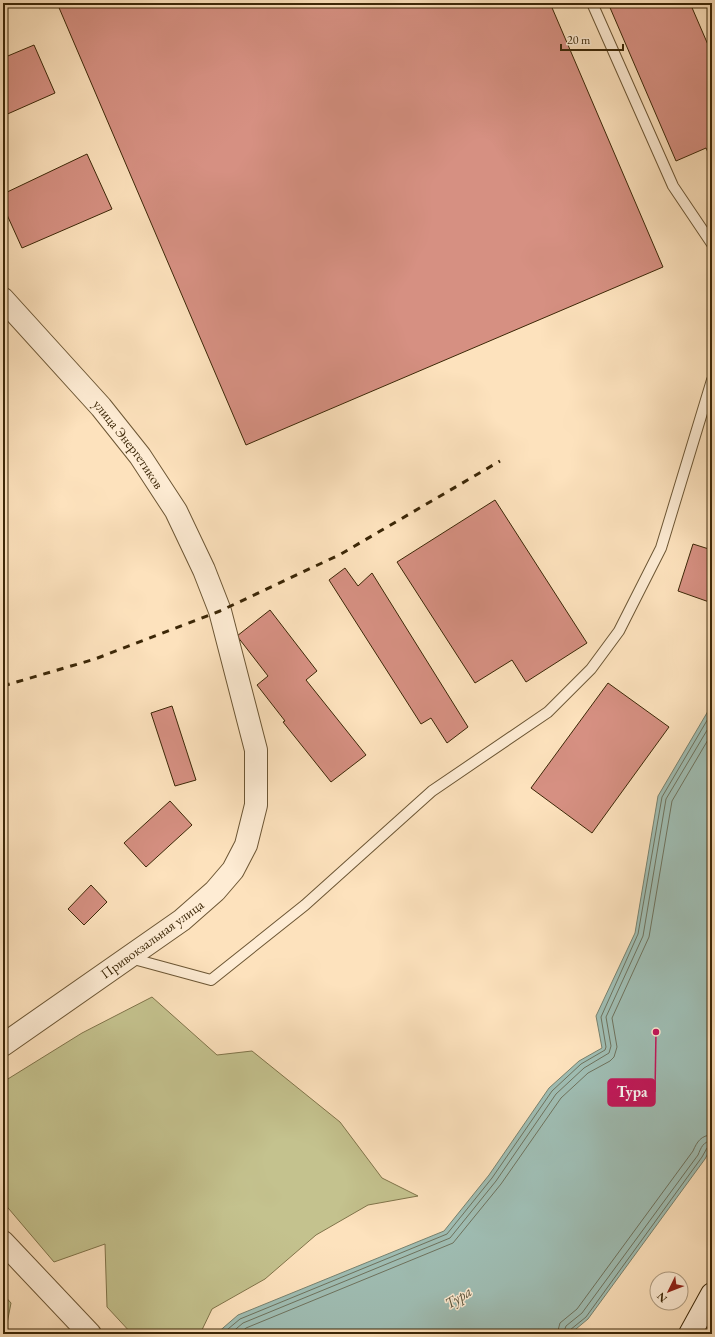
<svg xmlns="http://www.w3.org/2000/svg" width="715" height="1337" font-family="'EB Garamond',serif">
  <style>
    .green { fill: #c4c28e; stroke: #80744a }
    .water { fill: #9fbdb3; stroke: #77816e }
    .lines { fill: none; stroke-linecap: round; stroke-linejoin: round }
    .shore { stroke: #6e725d; stroke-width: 1 }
    .building { fill: #d69082; stroke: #3c2707 }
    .service-casing { stroke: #6c5634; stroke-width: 12 }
    .tertiary-casing { stroke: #6c5634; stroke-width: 24 }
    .secondary-casing { stroke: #3c2707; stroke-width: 24 }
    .service { stroke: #feecd4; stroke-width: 10 }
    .tertiary { stroke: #feecd4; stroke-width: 22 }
    .secondary { stroke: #feecd4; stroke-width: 22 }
    .rail { stroke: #3c2707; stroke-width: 3; stroke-dasharray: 7 7; stroke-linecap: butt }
    .labels { text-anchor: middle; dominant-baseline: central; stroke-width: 3; stroke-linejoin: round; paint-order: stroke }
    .street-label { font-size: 14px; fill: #3c2707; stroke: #feecd4 }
    .water-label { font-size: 15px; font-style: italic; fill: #5a543b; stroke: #feecd4 }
    .leader { fill: none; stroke: #c2185b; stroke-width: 1.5 }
    .callout-dot { fill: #c2185b; stroke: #feecd4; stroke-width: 1.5 }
    .callout { fill: #c2185b; stroke: #c2185b; stroke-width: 1.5 }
    .callout-label { font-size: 15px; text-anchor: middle; font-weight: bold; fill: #fff }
  </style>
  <rect width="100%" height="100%" fill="#fde2bd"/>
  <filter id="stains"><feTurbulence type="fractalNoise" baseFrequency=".005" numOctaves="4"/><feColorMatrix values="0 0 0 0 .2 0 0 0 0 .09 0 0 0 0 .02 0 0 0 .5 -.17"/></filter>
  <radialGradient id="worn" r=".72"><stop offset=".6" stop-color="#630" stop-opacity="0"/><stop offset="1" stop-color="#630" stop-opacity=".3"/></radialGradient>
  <g class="green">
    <path d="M152 997 217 1055 252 1051 340 1122 382 1178 418 1196 368 1205 316 1235 265 1279 212 1309 200 1334H132L107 1307 105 1244 54 1262 3 1202V1082L82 1033Z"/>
    <path d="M3 1294 11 1303 5 1334H3Z"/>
  </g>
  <path class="water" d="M711 706H712V1146L705 1159 588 1319 570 1334H216L238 1315 444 1231 489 1175 549 1088 579 1061 602 1048 596 1016 635 933 658 796Z"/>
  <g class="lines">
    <g class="shore">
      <path d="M222 1334 240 1319 447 1234 492 1178 552 1091 581 1064 605 1050 606 1047 601 1017 638 934 662 797 712 712"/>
      <path d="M230 1334 243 1323 450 1238 496 1181 556 1094 584 1068 609 1053 611 1046 606 1017 643 936 666 799 712 722"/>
      <path d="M239 1334 246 1328 453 1243 501 1184 561 1098 588 1073 610 1061 614 1057 617 1047 612 1018 649 937 672 801 712 733"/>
      <path d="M557 1334 560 1323 577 1309 693 1151C697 1142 701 1135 712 1135"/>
      <path d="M563 1334 566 1326 582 1313 698 1155C701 1148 703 1141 712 1141"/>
      <path d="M568 1334 570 1330 586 1317 702 1157 707 1148 712 1146"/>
    </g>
  </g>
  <g class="building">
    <path d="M57 3H550L663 267 246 445Z"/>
    <path d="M608 3H690L712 54V161L706 148 676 161Z"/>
    <path d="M34 45 55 93 3 116V58Z"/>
    <path d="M87 154 112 209 22 248 3 206V194Z"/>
    <path d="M712 460V472H710Z"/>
    <path d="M495 500 587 643 526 682 512 660 475 683 397 562Z"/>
    <path d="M693 544 712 550V603L678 591Z"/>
    <path d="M345 568 358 586 372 573 468 727 447 743 431 718 421 724 329 580Z"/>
    <path d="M270 610 317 671 306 680 366 755 331 782 283 722 285 721 257 685 268 676 237 636Z"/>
    <path d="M608 683 669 727 592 833 531 788Z"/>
    <path d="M172 706 196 780 175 786 151 713Z"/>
    <path d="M170 801 192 825 146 867 124 843Z"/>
    <path d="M91 885 107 902 84 925 68 909Z"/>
  </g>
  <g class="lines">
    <defs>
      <g id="service">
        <path d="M592 3 673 186 712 244"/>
        <path d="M130 958 211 980 305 905 432 791 548 712 591 669 619 631 661 548 712 380"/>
      </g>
      <g id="tertiary">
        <path id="s1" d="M3 299 101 407 140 456 176 511 204 570 220 611 256 750V805L246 845 233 870 215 891 182 920 3 1045"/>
        <path d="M3 1242 90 1334"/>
      </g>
      <path id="secondary" d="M690 1334 712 1294"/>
    </defs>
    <use href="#service" class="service-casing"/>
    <use href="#tertiary" class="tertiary-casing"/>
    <use href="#secondary" class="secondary-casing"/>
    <use href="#service" class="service"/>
    <use href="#tertiary" class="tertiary"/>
    <use href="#secondary" class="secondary"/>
    <path class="rail" d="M3 686 95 659 220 611 341 554 500 461"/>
  </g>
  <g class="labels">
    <g class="street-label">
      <text stroke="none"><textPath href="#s1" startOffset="192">улица Энергетиков</textPath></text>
      <text transform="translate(152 939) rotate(-36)">Привокзальная улица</text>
    </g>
    <g class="water-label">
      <text transform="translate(458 1297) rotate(-32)">Тура</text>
    </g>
  </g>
  <path class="leader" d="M656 1032L655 1092"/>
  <circle class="callout-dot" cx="656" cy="1032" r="4"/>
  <rect class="callout" x="608" y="1079" width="47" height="27" rx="4"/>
  <g class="callout-label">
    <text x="632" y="1097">Тура</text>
  </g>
  <rect width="715" height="1337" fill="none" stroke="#fde2bd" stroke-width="16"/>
  <rect x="4" y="4" width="707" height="1329" fill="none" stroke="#3c2707" stroke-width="2"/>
  <rect x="8" y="8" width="699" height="1321" fill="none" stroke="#3c2707"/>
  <g transform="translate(669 1291) rotate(227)"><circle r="19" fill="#feecd4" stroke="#b09d82"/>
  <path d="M0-3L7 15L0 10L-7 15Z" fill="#8f2418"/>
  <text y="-6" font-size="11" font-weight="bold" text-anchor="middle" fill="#3c2707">N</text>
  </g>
  <path d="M561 44v6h62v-6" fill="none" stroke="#3c2707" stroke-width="2"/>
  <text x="567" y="44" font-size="12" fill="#3c2707" stroke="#feecd4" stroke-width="3" paint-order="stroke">20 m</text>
  <rect width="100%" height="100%" filter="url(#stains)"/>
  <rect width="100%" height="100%" fill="url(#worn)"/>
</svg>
